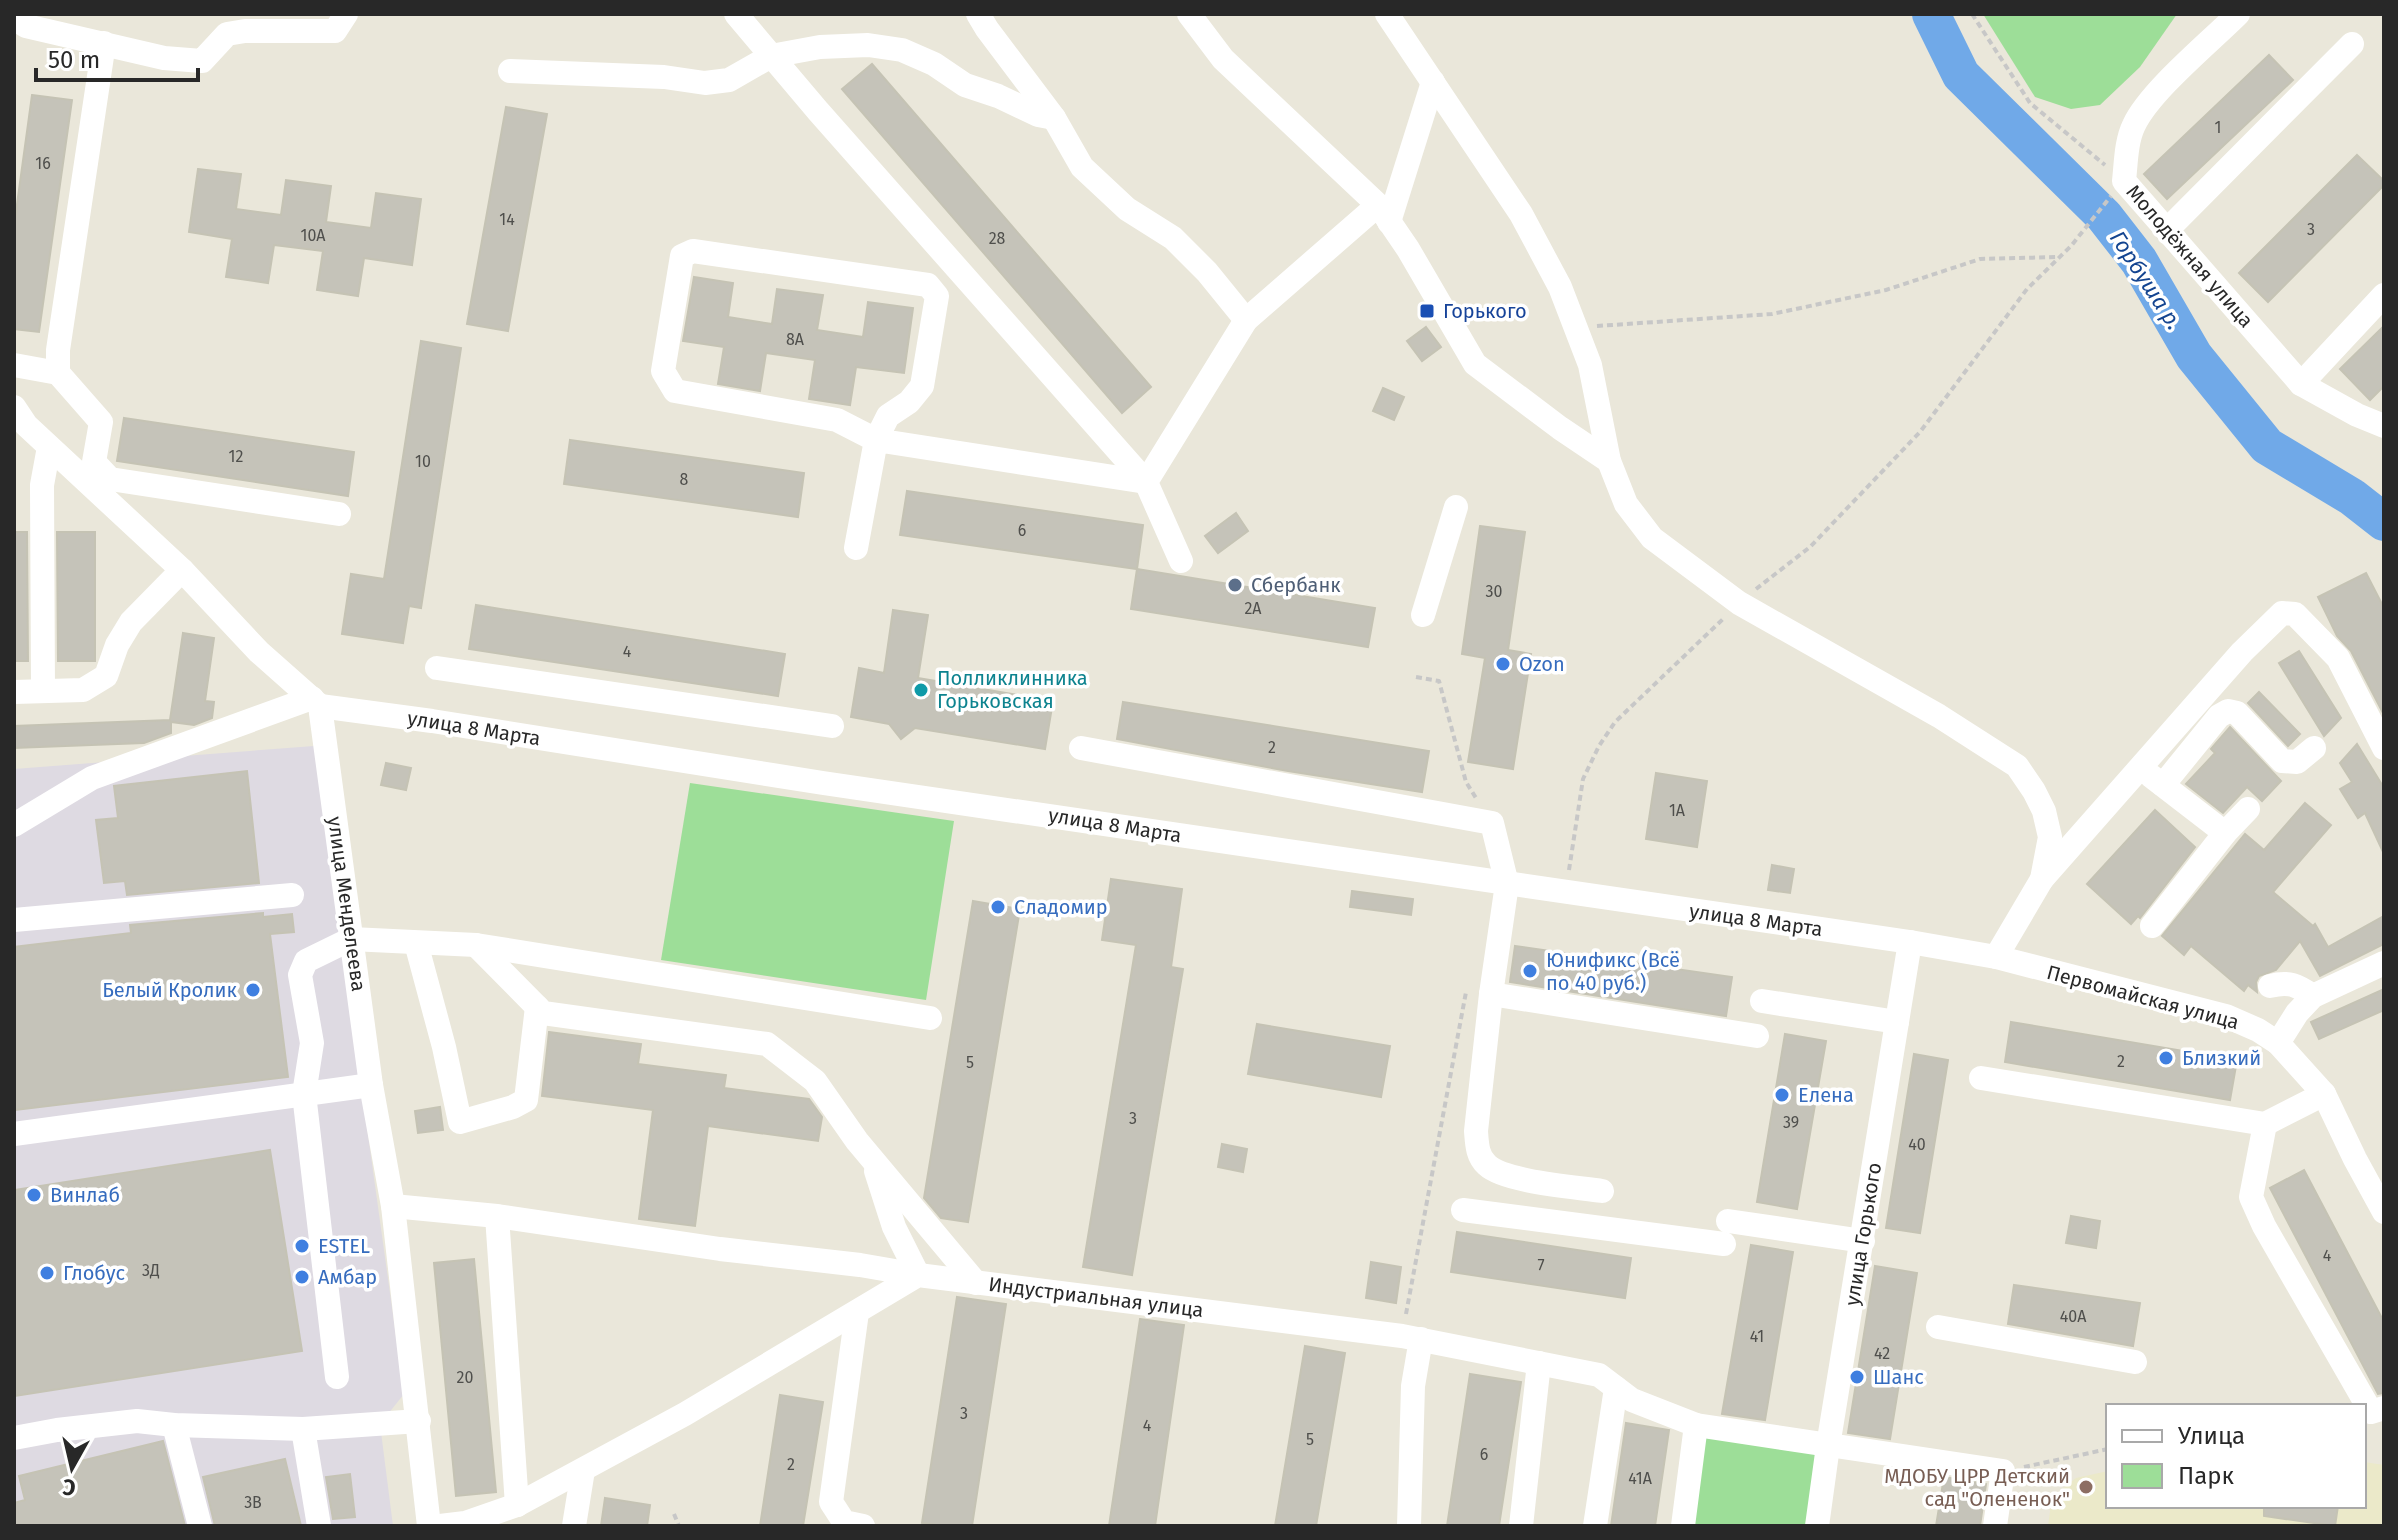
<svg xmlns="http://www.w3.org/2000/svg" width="2398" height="1540" font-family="'Fira Sans',sans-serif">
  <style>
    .industrial { fill: #dedae2 }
    .education { fill: #ebe9c9 }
    .green { fill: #9dde98 }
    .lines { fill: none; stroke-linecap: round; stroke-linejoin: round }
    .river { stroke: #70a9e8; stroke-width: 38 }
    .building { fill: #c5c3b9; stroke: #c5c3b4; stroke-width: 2 }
    .path { stroke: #c7c7c7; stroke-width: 4; stroke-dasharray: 6 4; stroke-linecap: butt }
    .minor { stroke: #fff; stroke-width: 24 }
    .transit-dot { fill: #1a4fb4; stroke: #fff; stroke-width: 3 }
    .service-dot { fill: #5c6f8a; stroke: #fff; stroke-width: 3 }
    .shop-dot { fill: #3f7fe0; stroke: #fff; stroke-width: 3 }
    .culture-dot { fill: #0f9aa8; stroke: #fff; stroke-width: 3 }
    .education-dot { fill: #8d6e63; stroke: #fff; stroke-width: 3 }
    .labels { text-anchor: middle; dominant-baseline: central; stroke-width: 7; stroke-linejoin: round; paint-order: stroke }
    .number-label { font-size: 16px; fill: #4f4f4c }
    .street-label { font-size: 20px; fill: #282828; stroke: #fff }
    .transit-label { font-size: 20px; fill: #164399; stroke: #fff; text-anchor: start }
    .service-label { font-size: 20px; fill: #4e5e75; stroke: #fff; text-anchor: start }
    .shop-label { font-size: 20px; fill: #366cbe; stroke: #fff; text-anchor: start }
    .culture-label { font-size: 20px; fill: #0d838f; stroke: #fff; text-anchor: start }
    .education-label { font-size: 20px; fill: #785e54; stroke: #fff; text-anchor: end }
    .water-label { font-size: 22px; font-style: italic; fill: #134490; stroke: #fff }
  </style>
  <rect width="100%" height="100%" fill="#eae7da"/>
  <path class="industrial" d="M314 746 404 1394 380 1424 393 1526H14V769Z"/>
  <path class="education" d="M2364 1462 2384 1465V1526H2048L2052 1497 2076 1478 2108 1471V1506H2364Z"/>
  <g class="green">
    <path d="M1983 14H2177L2140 67 2100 105 2071 109 2035 97Z"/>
    <path d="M690 783 954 821 926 1000 661 960Z"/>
    <path d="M1696 1425 1828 1446 1817 1526H1683Z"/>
  </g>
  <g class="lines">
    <path class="river" d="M1931 14 1961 75 2104 216 2139 261 2194 356 2267 446 2352 497 2384 522"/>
  </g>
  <g class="building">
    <path d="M2269 55 2293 80 2167 199 2144 174Z"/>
    <path d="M872 64 1151 387 1122 413 842 89Z"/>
    <path d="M32 95 72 100 39 332 14 329V226Z"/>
    <path d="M506 107 547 114 508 331 467 324Z"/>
    <path d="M2357 155 2384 181V185L2268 302 2239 273Z"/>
    <path d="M198 169 241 174 236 209 281 215 286 180 331 186 326 222 371 228 376 193 421 199 412 265 364 258 358 296 317 290 323 251 274 245 268 283 226 277 232 239 189 232Z"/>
    <path d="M694 277 733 283 728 317 772 324 777 289 823 295 817 330 863 337 868 302 913 308 904 373 856 367 850 405 809 399 815 360 766 353 760 391 718 384 724 347 683 341Z"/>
    <path d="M2384 326V386L2370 400 2340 369Z"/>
    <path d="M1426 327 1441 347 1422 361 1407 341Z"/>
    <path d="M421 341 461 348 421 608 409 606 403 643 342 634 351 574 384 579Z"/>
    <path d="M1383 388 1404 397 1394 420 1373 411Z"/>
    <path d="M124 418 354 452 348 496 117 461Z"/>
    <path d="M570 440 804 473 798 517 564 484Z"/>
    <path d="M907 491 1143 525 1137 569 900 535Z"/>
    <path d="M1236 513 1248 531 1218 553 1205 536Z"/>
    <path d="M1480 526 1525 532 1508 650 1531 654 1513 769 1468 762 1485 658 1462 654Z"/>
    <path d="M14 532H27L28 661H14Z"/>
    <path d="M57 532H95V661H58Z"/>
    <path d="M1137 569 1375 608 1368 647 1131 609Z"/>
    <path d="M2366 573 2384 608V715L2351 651 2337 636 2318 597Z"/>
    <path d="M476 605 785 654 778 696 469 649Z"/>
    <path d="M893 610 928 615 918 678 1053 701 1045 749 915 728 901 739 889 724 851 717 859 668 884 673Z"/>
    <path d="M183 633 214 638 205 701 214 702 212 718 194 725 171 722V733L144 743 14 748V726L170 720Z"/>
    <path d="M2299 651 2341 718 2324 736 2279 663Z"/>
    <path d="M2259 692 2300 734 2288 746 2248 703Z"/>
    <path d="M1123 702 1429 751 1422 792 1288 771 1117 739Z"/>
    <path d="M2230 727 2281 781 2262 801 2247 787 2223 813 2186 784 2215 753 2211 749Z"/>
    <path d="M2357 744 2384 788V854L2365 813 2358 818 2340 789 2352 782 2340 763Z"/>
    <path d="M386 763 411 768 406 790 381 785Z"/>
    <path d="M247 771 259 883 127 895 125 881 104 883 96 820 118 818 114 786Z"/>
    <path d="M1656 773 1707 781 1697 847 1646 839Z"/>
    <path d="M2305 803 2331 825 2273 892 2313 926 2315 924 2328 947 2384 916V944L2320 976 2300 941 2276 970 2259 976 2256 982 2257 992 2248 985 2244 991 2191 946 2184 955 2162 936 2245 834 2264 850Z"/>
    <path d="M2155 810 2195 847 2140 918 2138 916 2131 924 2087 884Z"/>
    <path d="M1772 865 1794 869 1790 893 1768 890Z"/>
    <path d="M1111 879 1182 889 1171 967 1183 969 1132 1275 1083 1267 1136 945 1102 940Z"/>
    <path d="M1352 891 1413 899 1411 915 1350 907Z"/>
    <path d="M973 901 1020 909 968 1222 941 1218 924 1198Z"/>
    <path d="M263 913V917L292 914 294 932 270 934 288 1077 14 1110V947L131 933 130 925Z"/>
    <path d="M1515 946 1732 977 1726 1016 1510 982Z"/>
    <path d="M2384 989V1010L2319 1039 2311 1022Z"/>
    <path d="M2011 1022 2237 1060 2230 1100 2005 1062Z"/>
    <path d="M1257 1024 1390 1046 1381 1097 1248 1074Z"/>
    <path d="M549 1032 641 1044 638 1064 726 1075 724 1088 809 1099 822 1117 818 1141 708 1126 695 1226 639 1219 653 1110 542 1096Z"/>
    <path d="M1785 1034 1826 1041 1797 1209 1757 1202Z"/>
    <path d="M1914 1054 1948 1060 1920 1233 1886 1228Z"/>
    <path d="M440 1107 443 1130 418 1133 415 1111Z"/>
    <path d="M1222 1144 1247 1149 1243 1172 1218 1167Z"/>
    <path d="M270 1150 302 1351 14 1396V1190Z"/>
    <path d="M2304 1170 2384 1322V1393L2378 1394 2270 1188Z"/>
    <path d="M2071 1216 2100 1221 2096 1248 2066 1243Z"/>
    <path d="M1457 1232 1631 1258 1625 1298 1451 1272Z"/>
    <path d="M1751 1245 1793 1252 1765 1420 1722 1414Z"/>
    <path d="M474 1259 496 1492 456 1496 434 1263Z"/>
    <path d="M1371 1262 1401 1267 1396 1303 1366 1298Z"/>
    <path d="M1875 1266 1917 1273 1890 1439 1848 1433Z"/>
    <path d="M2014 1285 2140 1303 2133 1346 2008 1324Z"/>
    <path d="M957 1297 1006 1304 972 1526H943L922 1523Z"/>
    <path d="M1140 1319 1184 1325 1155 1526H1109Z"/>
    <path d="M1305 1346 1345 1353 1316 1526H1275Z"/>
    <path d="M1470 1374 1521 1382 1499 1526H1447Z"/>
    <path d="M780 1395 823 1402 803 1526H760Z"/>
    <path d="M1626 1423 1669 1430 1655 1526H1611Z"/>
    <path d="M163 1441 185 1526H14V1503L25 1500 19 1476Z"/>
    <path d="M285 1459 301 1526H215L203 1477Z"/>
    <path d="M350 1474 355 1517 333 1519 326 1477Z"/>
    <path d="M1944 1477 1986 1484 1980 1526H1936Z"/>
    <path d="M605 1498 650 1505 647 1526H601Z"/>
    <path d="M2264 1506H2338L2335 1526 2264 1516Z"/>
  </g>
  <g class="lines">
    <g class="path">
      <path d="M1972 14 2030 103 2105 165"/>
      <path d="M1597 326 1772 314 1886 290 1980 259 2059 257"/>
      <path d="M1756 589 1810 547 1920 432 2027 289 2071 246 2111 196"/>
      <path d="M1416 677 1439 681 1466 782 1476 798"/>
      <path d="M1569 870 1583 779 1599 746 1615 722 1723 619"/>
      <path d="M1406 1314 1466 992"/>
      <path d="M2024 1467 2108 1449"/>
      <path d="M674 1514 679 1526"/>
    </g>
    <g class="minor">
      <path d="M736 14 818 111 1146 482"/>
      <path d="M978 14 987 29 1054 118 1082 167 1127 209 1173 238 1207 272 1246 320"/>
      <path d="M1189 14 1223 59 1378 205 1408 249 1475 364 1560 428 1609 461"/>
      <path d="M1387 14 1521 214 1560 287 1590 365 1609 461 1626 504 1652 538 1739 603 1939 716 2017 766 2034 791 2044 811 2050 837 2042 879 1996 957"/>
      <path d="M2238 14C2210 42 2150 91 2134 125 2126 141 2126 163 2124 181L2301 384 2357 415 2384 426"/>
      <path d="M14 18 26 26 164 58 202 61 227 34 245 31H335L346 14"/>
      <path d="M104 43 58 350V373L101 422 94 462 110 479 339 514"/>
      <path d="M510 71 664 77 705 83 729 80 771 56 820 47 868 45 902 50 934 64 965 85 998 96 1038 115 1054 118"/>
      <path d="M1389 222 1433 82"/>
      <path d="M2167 230 2352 44"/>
      <path d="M14 365 58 373"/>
      <path d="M2301 384 2384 295"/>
      <path d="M14 407 26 425 182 570 259 652 320 706 371 1085 393 1206 429 1526"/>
      <path d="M856 548 876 440 888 416 909 402 922 386 937 296 928 285 693 251 682 256 663 371 675 391 837 420 876 440 1146 482"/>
      <path d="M1181 561 1146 482 1246 320 1378 205"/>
      <path d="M1423 615 1456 507"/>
      <path d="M437 668 832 726"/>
      <path d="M43 691 42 485 49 447"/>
      <path d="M14 692 83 690 106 676 117 645 131 622 182 570"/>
      <path d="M320 706 432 721 823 783 1910 942 1996 957 2226 1016 2258 1030 2278 1043 2324 1094 2355 1159 2384 1212"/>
      <path d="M1081 748 1492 823 1507 884 1491 994 1476 1131C1477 1144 1477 1156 1487 1165 1505 1182 1576 1187 1602 1191"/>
      <path d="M2151 776 2225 833"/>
      <path d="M2163 785 2219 716 2228 711 2237 713 2282 761 2297 762 2314 748"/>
      <path d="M14 825 92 778 312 698"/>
      <path d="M2042 879 2242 652 2282 613 2295 614 2338 658 2384 748"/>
      <path d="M14 920 292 895"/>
      <path d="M2152 926 2225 833 2248 809"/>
      <path d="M416 943 444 1047 460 1122 513 1107 526 1100 537 1007"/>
      <path d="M476 945 543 1013 767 1044 815 1081 857 1141 976 1283"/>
      <path d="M2270 986C2289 981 2297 985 2313 996"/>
      <path d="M1491 994 1757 1036"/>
      <path d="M1762 1001 1897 1022"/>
      <path d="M2278 1043 2297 1013 2313 996 2384 963"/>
      <path d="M1981 1078 2265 1124 2324 1094"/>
      <path d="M2265 1124 2251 1197 2264 1226 2371 1412 2384 1408"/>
      <path d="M14 1134 371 1085"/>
      <path d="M876 1171 894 1227 918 1275"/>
      <path d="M393 1206 497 1216 720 1249 860 1265 918 1275"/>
      <path d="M1463 1210 1724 1244"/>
      <path d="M497 1216 517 1505"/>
      <path d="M1728 1221 1863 1241"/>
      <path d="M857 1312 831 1502 844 1522 863 1526"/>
      <path d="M1938 1327 2135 1362"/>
      <path d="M337 1377 304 1094 312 1043 300 975 306 961 351 939 476 945 930 1018"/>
      <path d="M174 1425 200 1526"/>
      <path d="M1696 1425 2003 1471 1995 1526"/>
      <path d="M303 1429 319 1526"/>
      <path d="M14 1438 57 1430 137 1421 174 1425 303 1429 419 1421"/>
      <path d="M440 1526 465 1523 517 1505 685 1414 918 1275 1402 1336 1599 1375 1632 1400 1696 1425 1683 1526"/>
      <path d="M574 1526 583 1470"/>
      <path d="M1409 1526 1413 1386 1421 1339"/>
      <path d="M1521 1526 1539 1363"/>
      <path d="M1595 1526 1616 1388"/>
      <path d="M1817 1526 1828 1446 1910 942"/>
    </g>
  </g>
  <rect class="transit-dot" x="1419" y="303" width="16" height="16" rx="4"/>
  <circle class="service-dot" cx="1235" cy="585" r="8"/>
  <g class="shop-dot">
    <circle cx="1503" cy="664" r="8"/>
    <circle cx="998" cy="907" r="8"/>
    <circle cx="1530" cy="971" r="8"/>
    <circle cx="253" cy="990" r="8"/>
    <circle cx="2166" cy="1058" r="8"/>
    <circle cx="1782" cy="1095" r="8"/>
    <circle cx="34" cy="1195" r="8"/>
    <circle cx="302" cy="1246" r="8"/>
    <circle cx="47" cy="1273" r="8"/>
    <circle cx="302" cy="1277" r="8"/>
    <circle cx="1857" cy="1377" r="8"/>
  </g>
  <circle class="culture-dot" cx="921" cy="690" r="8"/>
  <circle class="education-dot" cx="2086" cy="1487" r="8"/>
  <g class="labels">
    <g class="number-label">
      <text x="2218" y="127">1</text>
      <text x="43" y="163">16</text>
      <text x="507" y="219">14</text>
      <text x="2311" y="229">3</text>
      <text x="313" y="235">10А</text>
      <text x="997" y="238">28</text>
      <text x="795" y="339">8А</text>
      <text x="236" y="456">12</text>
      <text x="423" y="461">10</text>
      <text x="684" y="479">8</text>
      <text x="1022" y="530">6</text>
      <text x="1494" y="591">30</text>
      <text x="1253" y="608">2А</text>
      <text x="627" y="651">4</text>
      <text x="1272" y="747">2</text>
      <text x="1677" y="810">1А</text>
      <text x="2121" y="1061">2</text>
      <text x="970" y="1062">5</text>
      <text x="1133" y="1118">3</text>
      <text x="1791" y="1122">39</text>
      <text x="1917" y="1144">40</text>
      <text x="2327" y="1255">4</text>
      <text x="1541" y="1265">7</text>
      <text x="151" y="1270">3Д</text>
      <text x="2073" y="1316">40А</text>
      <text x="1757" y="1336">41</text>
      <text x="1882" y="1353">42</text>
      <text x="465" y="1377">20</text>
      <text x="964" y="1413">3</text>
      <text x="1147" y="1425">4</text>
      <text x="1310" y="1439">5</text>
      <text x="1484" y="1454">6</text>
      <text x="791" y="1464">2</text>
      <text x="1640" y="1478">41А</text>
      <text x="253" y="1502">3В</text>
    </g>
    <g class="street-label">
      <text transform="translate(2190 256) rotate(49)">Молодёжная улица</text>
      <text transform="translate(474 728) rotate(9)">улица 8 Марта</text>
      <text transform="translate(1115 825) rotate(9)">улица 8 Марта</text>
      <text transform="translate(347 904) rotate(82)">улица Менделеева</text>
      <text transform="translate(1756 920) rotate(8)">улица 8 Марта</text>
      <text transform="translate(2143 997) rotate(15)">Первомайская улица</text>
      <text transform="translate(1863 1234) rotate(-81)">улица Горького</text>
      <text transform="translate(1096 1297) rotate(7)">Индустриальная улица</text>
    </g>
    <g class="transit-label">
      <text x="1443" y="311">Горького</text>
    </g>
    <g class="service-label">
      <text x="1251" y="585">Сбербанк</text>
    </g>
    <g class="shop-label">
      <text x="1519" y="664">Ozon</text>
      <text x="1014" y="907">Сладомир</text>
      <text x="1546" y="960">Юнификс (Всё<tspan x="1546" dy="23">по 40 руб.)</tspan></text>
      <text x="237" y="990" text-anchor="end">Белый Кролик</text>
      <text x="2182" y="1058">Близкий</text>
      <text x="1798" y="1095">Елена</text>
      <text x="50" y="1195">Винлаб</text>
      <text x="318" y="1246">ESTEL</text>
      <text x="63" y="1273">Глобус</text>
      <text x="318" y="1277">Амбар</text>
      <text x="1873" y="1377">Шанс</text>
    </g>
    <g class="culture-label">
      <text x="937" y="678">Полликлинника<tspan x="937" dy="23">Горьковская</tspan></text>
    </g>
    <g class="education-label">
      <text x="2070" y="1476">МДОБУ ЦРР Детский<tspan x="2070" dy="23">сад "Олененок"</tspan></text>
    </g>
    <g class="water-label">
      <text transform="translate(2146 280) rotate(57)">Горбуша р.</text>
    </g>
  </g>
  <rect width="2398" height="1540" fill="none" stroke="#282828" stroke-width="32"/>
  <rect x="2106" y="1404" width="260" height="104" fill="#ffffff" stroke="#a9a9a9" stroke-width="2"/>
  <rect x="2122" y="1430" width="40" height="12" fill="#ffffff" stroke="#a9a9a9" stroke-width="2"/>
  <text x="2178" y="1444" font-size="24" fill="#282828">Улица</text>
  <rect x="2122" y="1464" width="40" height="24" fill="#9dde98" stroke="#a9a9a9" stroke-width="2"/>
  <text x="2178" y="1484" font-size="24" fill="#282828">Парк</text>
  <g transform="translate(72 1468) rotate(188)" stroke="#ffffff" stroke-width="6" paint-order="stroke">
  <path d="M0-6L14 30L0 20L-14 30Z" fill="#282828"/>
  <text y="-12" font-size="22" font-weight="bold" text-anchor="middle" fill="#282828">С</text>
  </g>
  <path d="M36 68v12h162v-12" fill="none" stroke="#282828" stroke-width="4"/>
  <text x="48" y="68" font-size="24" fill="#282828" stroke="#ffffff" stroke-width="6" paint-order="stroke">50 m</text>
</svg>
